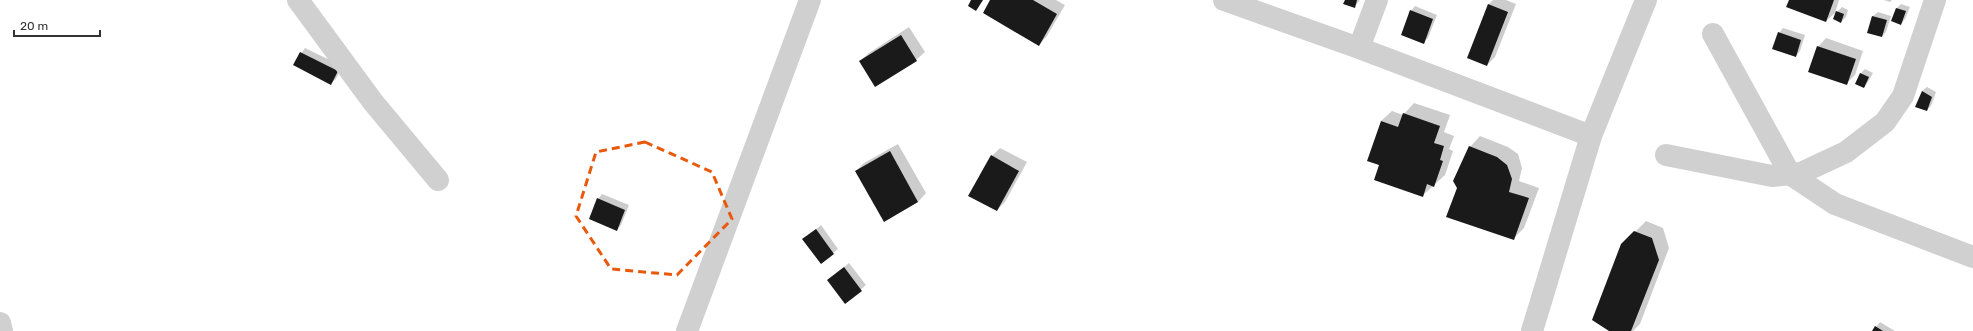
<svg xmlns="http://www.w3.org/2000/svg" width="1973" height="331" font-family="Rubik,sans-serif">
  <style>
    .shadow { fill: #0003 }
    .building { fill: #1a1a1a }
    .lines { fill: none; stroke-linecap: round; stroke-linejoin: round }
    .minor { stroke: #d0d0d0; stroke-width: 22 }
    .marked { fill: none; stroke: #e8590c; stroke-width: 3; stroke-dasharray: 8 5; stroke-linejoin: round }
  </style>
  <rect width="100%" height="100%" fill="#fff"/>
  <g class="shadow">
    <path d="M992 0H1056L1065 5 1047 36 1039 45Z"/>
    <path d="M1346 0H1360L1354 7Z"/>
    <path d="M1493 0H1506L1516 4 1495 57 1487 65 1488 5Z"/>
    <path d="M1790 0H1839L1835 13 1826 21Z"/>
    <path d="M1884 0H1892L1890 2Z"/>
    <path d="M1901 4 1910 7 1905 19 1901 24 1897 8Z"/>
    <path d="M1415 6 1437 15 1428 38 1423 43 1411 11Z"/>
    <path d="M1842 7 1848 10 1846 17 1841 22 1837 12Z"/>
    <path d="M1878 12 1891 16 1886 32 1882 36 1873 16Z"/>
    <path d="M909 27 925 52 916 60 860 61 869 53Z"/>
    <path d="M1783 28 1805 35 1800 51 1796 56 1779 33Z"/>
    <path d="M1826 38 1863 51 1855 75 1846 84 1818 47Z"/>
    <path d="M305 48 342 66 336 79 331 83 294 64Z"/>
    <path d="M1865 69 1873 73 1868 82 1864 87 1860 74Z"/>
    <path d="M1927 87 1936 92 1931 106 1927 110 1922 91Z"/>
    <path d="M1414 103 1450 115 1444 132 1454 136 1449 149 1453 151 1445 175 1422 196 1380 165 1381 121 1392 111 1403 115Z"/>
    <path d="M1480 136 1508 147 1518 154 1522 168 1519 181 1539 188 1524 228 1513 239 1458 188 1470 147Z"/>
    <path d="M898 144 926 193 918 202 884 221 856 171 864 163Z"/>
    <path d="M1000 148 1027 162 1005 202 997 210 992 156Z"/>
    <path d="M602 194 629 205 621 225 617 230 598 199Z"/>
    <path d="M1646 221 1663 228 1669 248 1640 324 1633 331H1610L1622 245Z"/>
    <path d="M821 225 838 249 821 263 804 239Z"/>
    <path d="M849 263 866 285 845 303 828 280Z"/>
    <path d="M1880 322 1895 331H1873Z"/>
  </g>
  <g class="building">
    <path d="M971 0H983L976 11 968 6Z"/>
    <path d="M990 0H1033L1057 14 1039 46 983 13Z"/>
    <path d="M1345 0H1357L1355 8 1343 4Z"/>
    <path d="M1789 0H1834L1826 22 1786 7Z"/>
    <path d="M1488 4 1508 12 1487 66 1467 58Z"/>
    <path d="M1896 8 1906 11 1901 25 1891 21Z"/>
    <path d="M1410 10 1433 19 1424 44 1401 35Z"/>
    <path d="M1836 11 1844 14 1841 23 1833 19Z"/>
    <path d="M1872 16 1887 20 1882 37 1867 33Z"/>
    <path d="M1778 32 1801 40 1796 57 1772 49Z"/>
    <path d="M901 35 917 61 875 87 859 61Z"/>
    <path d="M1817 46 1856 59 1847 85 1808 72Z"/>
    <path d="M300 52 338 71 331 85 293 65Z"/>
    <path d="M1860 73 1869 77 1864 88 1855 84Z"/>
    <path d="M1922 91 1932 97 1927 111 1915 107Z"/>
    <path d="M1403 113 1440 126 1434 143 1444 146 1440 160 1443 161 1434 187 1427 184 1423 197 1374 180 1379 165 1367 161 1381 121 1398 127Z"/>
    <path d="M1469 146 1497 157 1507 165 1512 179 1509 192 1529 198 1514 240 1446 217 1457 188 1453 181Z"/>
    <path d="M890 151 918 202 884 222 855 171Z"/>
    <path d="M991 155 1019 171 997 211 968 196Z"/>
    <path d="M597 198 625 210 617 231 589 219Z"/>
    <path d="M816 229 834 254 821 264 802 239Z"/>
    <path d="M1634 231 1652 238 1659 260 1631 331H1609L1592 320 1621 244Z"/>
    <path d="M844 267 862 291 845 304 827 280Z"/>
    <path d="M1875 326 1883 331H1872Z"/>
  </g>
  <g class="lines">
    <g class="minor">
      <path d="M298 0 373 102 438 180"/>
      <path d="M1224 0 1359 48 1377 0"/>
      <path d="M1713 34 1790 174 1835 204 1973 257"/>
      <path d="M1359 48 1591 136"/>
      <path d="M1666 155 1772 176 1801 173 1846 152 1885 122 1903 96 1935 0"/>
      <path d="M0 323 2 331"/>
      <path d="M687 331 810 0"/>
      <path d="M1532 331 1591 136 1646 0"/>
    </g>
  </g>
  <path class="marked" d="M645 142 712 172 732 219 677 275 611 269 576 216 596 152Z"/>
  <path d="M14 30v6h86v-6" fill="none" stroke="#333333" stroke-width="2"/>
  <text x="20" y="30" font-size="12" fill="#333333" stroke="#ffffff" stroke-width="3" paint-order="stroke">20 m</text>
</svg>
